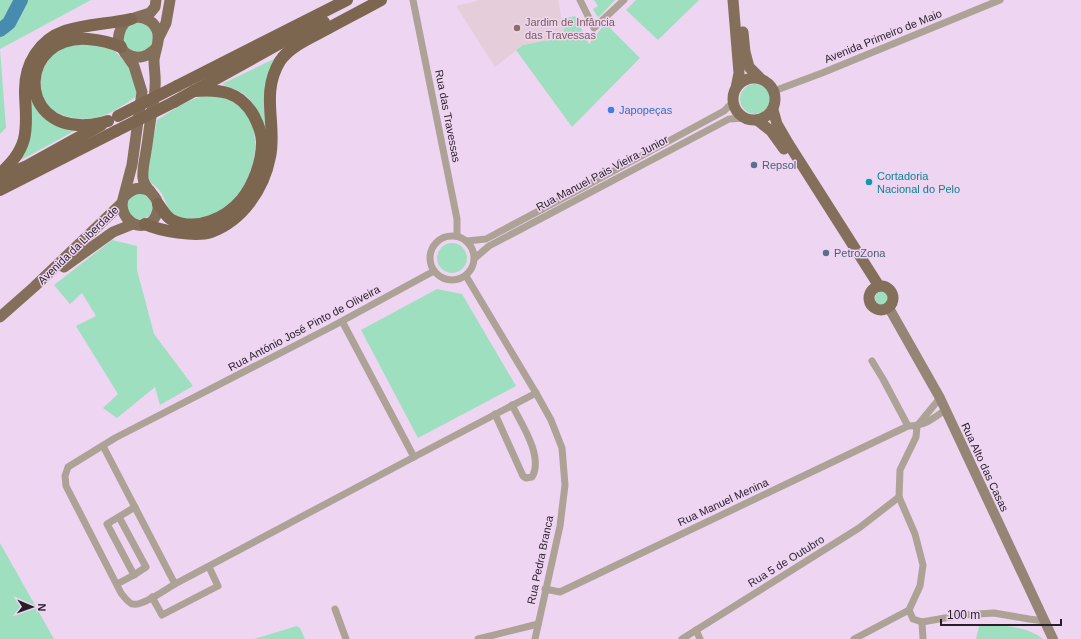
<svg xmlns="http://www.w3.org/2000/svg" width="1081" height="639" font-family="Helvetica,sans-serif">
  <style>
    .education { fill: #e5ced9 }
    .green { fill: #9edfbf }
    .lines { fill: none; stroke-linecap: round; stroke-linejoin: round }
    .river { stroke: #478cae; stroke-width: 14 }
    .minor { stroke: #aea297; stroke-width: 7 }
    .secondary { stroke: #958574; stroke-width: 10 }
    .primary { stroke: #846f5b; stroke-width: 11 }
    .trunk { stroke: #7c6650; stroke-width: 12 }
    .trunk-bridge { stroke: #7c6650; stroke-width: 12 }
    .education-dot { fill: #8d6e63; stroke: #eed5f2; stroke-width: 1.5 }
    .shop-dot { fill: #3f7fe0; stroke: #eed5f2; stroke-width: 1.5 }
    .service-dot { fill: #5c6f8a; stroke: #eed5f2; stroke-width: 1.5 }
    .culture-dot { fill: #0f9aa8; stroke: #eed5f2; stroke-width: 1.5 }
    .labels { text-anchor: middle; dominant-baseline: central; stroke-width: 3; stroke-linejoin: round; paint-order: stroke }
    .education-label { font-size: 11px; fill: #785e54; stroke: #eed5f2; text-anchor: start }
    .street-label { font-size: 11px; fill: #271e28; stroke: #eed5f2 }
    .shop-label { font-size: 11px; fill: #366cbe; stroke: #eed5f2; text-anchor: start }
    .service-label { font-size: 11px; fill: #4e5e75; stroke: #eed5f2; text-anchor: start }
    .culture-label { font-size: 11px; fill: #0d838f; stroke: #eed5f2; text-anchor: start }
  </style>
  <rect width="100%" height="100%" fill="#eed5f2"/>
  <path class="education" d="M477 0H558L565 37 523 45 495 67 456 6 477 1Z"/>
  <g class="green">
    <path d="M0 0H91L0 49 6 128 0 134Z"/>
    <path d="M594 0H615L599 17 597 16 593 9 598 6Z"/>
    <path d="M636 0H699L658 40 626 10Z"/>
    <path d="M575 16 589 44 607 21 611 29 640 58 572 127 516 50 523 45 565 37 562 19Z"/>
    <circle cx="138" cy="37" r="15"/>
    <path d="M92 43 113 49 125 62 131 69 136 84 137 96C125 104 113 113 99 117 79 122 53 117 42 98 41 96 41 92 41 89 39 70 49 53 67 45 74 43 84 44 92 43Z"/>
    <path d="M276 58 265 92 264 106 266 137C261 122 257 102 242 93 236 89 228 87 222 84Z"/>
    <circle cx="755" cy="99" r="15"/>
    <path d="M30 93C37 116 54 125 76 130L21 160 26 147Z"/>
    <path d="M209 95C219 97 229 98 237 105 269 127 254 184 228 206 220 213 208 217 197 218 193 219 187 220 182 219 166 214 168 202 160 191 157 187 153 184 149 181L146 169 151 153 157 120C173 110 189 98 209 95Z"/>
    <circle cx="140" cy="206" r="13"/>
    <path d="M112 240 137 246V270L154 334 193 386 160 405 155 387 117 418 103 408 118 394 76 326 96 316 82 293 70 304 54 285Z"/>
    <circle cx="452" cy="258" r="15"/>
    <path d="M437 289 462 294 516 386 418 438 361 330Z"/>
    <circle cx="882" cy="298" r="7"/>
    <path d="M0 543 54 639H0Z"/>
    <path d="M297 626 300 628 305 639H254Z"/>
    <path d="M979 626C1001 625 1024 625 1043 639H976Z"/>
  </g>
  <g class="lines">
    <path class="river" d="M0 30 9 23 21 0"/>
    <g class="minor">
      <path d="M413 0 457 219V236"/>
      <path d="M580 0 594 28 624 0"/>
      <path d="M774 91 822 73 1000 0"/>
      <circle cx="452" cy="258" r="22"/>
      <path d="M467 241 486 239 584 187 724 111 733 102"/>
      <path d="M475 258 489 246 729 119 745 118"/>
      <path d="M466 276 536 393 551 420 562 448 565 485 560 526 535 639"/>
      <path d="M342 321 414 457 175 584C166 589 142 607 132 604 128 602 124 597 121 593L66 486 65 476 68 467 115 438 331 327 434 271"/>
      <path d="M872 361 883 379 908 426"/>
      <path d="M940 398 917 426 916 437 900 470 899 497 915 534 923 565 920 586 909 610 913 619 922 622 962 615 994 613 1029 619 1044 621"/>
      <path d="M495 414 523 476 526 478 532 477C544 457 521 423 512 405"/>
      <path d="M103 446 175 584"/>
      <path d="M414 457 536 393"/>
      <path d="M119 517 146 567 134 575 107 524 135 507"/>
      <path d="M117 584 134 575"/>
      <path d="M545 589 560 592 908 426C924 426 933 419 945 410"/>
      <path d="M152 597 162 615 218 586 209 567"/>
      <path d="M335 609 346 639"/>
      <path d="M922 622 923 639"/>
      <path d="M696 630 700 639"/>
      <path d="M478 639 538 624"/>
      <path d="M682 639 859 528 899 497"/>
      <path d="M854 639 909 610"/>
    </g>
    <path class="secondary" d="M889 308 940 398 1053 639"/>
    <g class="primary">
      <path d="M733 0 739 73 736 88"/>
      <path d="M138 17C147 18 154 22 157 30 161 40 155 50 154 60 154 69 156 78 155 87 155 97 152 108 151 117 149 129 148 140 146 151 145 159 142 169 143 178 144 192 163 196 157 213 150 234 122 227 122 203L132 165 142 92 134 66 121 47 118 41 119 34 121 28 125 22 131 19 150 13 155 7 156 0"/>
      <path d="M743 32 745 52 749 67 760 78"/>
      <path d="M159 37 166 23 170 0"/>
      <path d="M125 53C136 60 147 58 156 48"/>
      <circle cx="754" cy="99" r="21"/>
      <path d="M773 110 777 124 788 143 879 286"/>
      <path d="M757 120 771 131 784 149"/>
      <path d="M125 196C132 188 140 186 150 191"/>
      <path d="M64 267 113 232 133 224"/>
      <circle cx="881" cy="298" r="12"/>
      <path d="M0 317 34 287 122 203"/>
    </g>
    <g class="trunk">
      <path d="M177 86 347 0"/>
      <path d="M174 102 293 36 324 22"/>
      <path d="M108 121C101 123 94 125 87 125 14 129 20 34 88 39 100 40 110 42 121 47"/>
      <path d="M0 174C11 163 20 154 24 139 28 123 25 107 25 90 25 64 39 40 65 31 86 24 109 24 131 19"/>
      <path d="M0 178 27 166 101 125"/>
      <path d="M0 190 116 131"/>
      <path d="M158 204C162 209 166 217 172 220 197 232 226 218 242 199 254 184 262 161 262 142 262 133 258 124 254 116 240 91 220 89 194 91"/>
      <path d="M145 224C160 231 196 237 211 232 242 221 264 189 270 157 277 124 260 94 280 61 290 46 312 37 327 29 345 19 363 10 381 0"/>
    </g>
    <g class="trunk-bridge">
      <path d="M118 116 177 86"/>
      <path d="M116 131 174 102"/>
    </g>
  </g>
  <circle class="education-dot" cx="517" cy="28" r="4"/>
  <circle class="shop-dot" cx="611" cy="110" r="4"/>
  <g class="service-dot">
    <circle cx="754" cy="165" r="4"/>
    <circle cx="826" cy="253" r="4"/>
  </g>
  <circle class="culture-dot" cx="869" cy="182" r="4"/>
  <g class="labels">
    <g class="education-label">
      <text x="525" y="22">Jardim de Infância<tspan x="525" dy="13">das Travessas</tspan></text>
    </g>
    <g class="street-label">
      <text transform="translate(883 36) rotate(-22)">Avenida Primeiro de Maio</text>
      <text transform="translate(448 116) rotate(79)">Rua das Travessas</text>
      <text transform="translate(602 173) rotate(-28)">Rua Manuel Pais Vieira Junior</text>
      <text transform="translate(78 245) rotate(-44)">Avenida da Liberdade</text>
      <text transform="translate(304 328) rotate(-28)">Rua António José Pinto de Oliveira</text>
      <text transform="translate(985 467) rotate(65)">Rua Alto das Casas</text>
      <text transform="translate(723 502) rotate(-25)">Rua Manuel Menina</text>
      <text transform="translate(540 560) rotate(-78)">Rua Pedra Branca</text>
      <text transform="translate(786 561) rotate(-32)">Rua 5 de Outubro</text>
    </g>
    <g class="shop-label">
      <text x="619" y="110">Japopeças</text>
    </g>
    <g class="service-label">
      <text x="762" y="165">Repsol</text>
      <text x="834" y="253">PetroZona</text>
    </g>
    <g class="culture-label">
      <text x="877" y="176">Cortadoria<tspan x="877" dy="13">Nacional do Pelo</tspan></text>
    </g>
  </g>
  <g transform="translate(32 607) rotate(92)" stroke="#eed5f2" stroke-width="3" paint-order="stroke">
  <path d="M0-3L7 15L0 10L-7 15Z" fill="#271e28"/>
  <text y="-6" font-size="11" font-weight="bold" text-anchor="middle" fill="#271e28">N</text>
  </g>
  <path d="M941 619v6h120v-6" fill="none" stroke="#271e28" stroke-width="2"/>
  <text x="947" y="619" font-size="12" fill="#271e28" stroke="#eed5f2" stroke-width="3" paint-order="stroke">100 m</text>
</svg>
